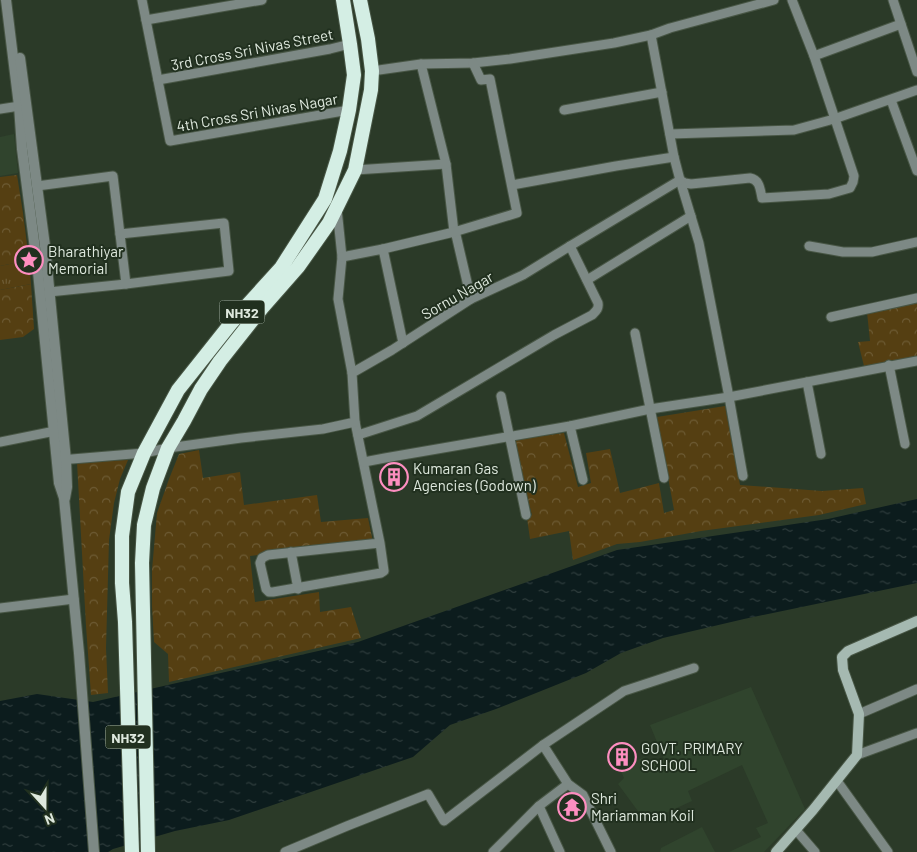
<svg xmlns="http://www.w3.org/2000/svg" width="917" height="852" font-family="Barlow,sans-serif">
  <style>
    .built { fill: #30442d }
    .grass { fill: url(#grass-tufts) }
    .forest { fill: url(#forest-crowns) }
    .water { fill: url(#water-ripples) }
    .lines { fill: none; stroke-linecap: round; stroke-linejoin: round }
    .minor-casing { stroke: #485645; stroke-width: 11 }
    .tertiary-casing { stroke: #485645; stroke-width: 12 }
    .secondary-casing { stroke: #485645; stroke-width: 12 }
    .trunk-casing { stroke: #485645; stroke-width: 16 }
    .minor { stroke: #7d8985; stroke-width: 9 }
    .tertiary { stroke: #7d8985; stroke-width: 10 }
    .secondary { stroke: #a5b9b1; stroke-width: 10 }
    .trunk { stroke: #d4eee4; stroke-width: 14 }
    .labels { text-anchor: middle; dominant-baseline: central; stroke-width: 4; stroke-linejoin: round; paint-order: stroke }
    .shield { fill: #21301f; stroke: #a5b1a4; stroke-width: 1 }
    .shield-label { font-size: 14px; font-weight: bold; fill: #dee8dd }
    .street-label { font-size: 15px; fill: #dee8dd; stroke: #21301f }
    .poi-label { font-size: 15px; fill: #dee8dd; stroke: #21301f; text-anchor: start }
  </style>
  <defs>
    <pattern id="grass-tufts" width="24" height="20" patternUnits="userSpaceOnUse" patternTransform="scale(1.25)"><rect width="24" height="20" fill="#553f12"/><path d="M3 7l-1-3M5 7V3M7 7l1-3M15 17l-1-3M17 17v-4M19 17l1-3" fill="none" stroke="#6d5b34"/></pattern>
    <pattern id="forest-crowns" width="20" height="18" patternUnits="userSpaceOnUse" patternTransform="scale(1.25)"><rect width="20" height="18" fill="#553f12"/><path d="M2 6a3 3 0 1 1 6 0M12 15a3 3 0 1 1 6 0" fill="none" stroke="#6d5b34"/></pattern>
    <pattern id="water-ripples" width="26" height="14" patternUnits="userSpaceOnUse" patternTransform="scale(1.25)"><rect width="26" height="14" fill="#0c1c1d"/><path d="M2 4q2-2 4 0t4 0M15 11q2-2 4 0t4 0" fill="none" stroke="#2f3d3d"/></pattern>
  </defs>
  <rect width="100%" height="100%" fill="#2b3a28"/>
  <g class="built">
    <path d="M14 134 18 173 0 176V137Z"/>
    <path d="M751 687 805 809 764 852H729L761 837 756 828 768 823 742 765 688 791 692 801 646 822 618 784 624 778 620 769 644 757 653 764 664 759 650 725Z"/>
    <path d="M702 827 715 852H660L661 848Z"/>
  </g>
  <path class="grass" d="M29 260 31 284 0 290V266Z"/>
  <g class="forest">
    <path d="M17 175 23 213 29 260 0 266V177Z"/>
    <path d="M31 284 34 329 23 337 0 340V290Z"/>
    <path d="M917 302V356L864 366 858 342 870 341 867 312Z"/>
    <path d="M725 406 740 485 822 491 863 488 866 504 819 515 701 531 640 542 617 544 573 560 569 531 530 539 527 518 532 515 512 440 564 433 578 487 591 483 586 453 610 449 620 493 659 483 664 513 674 510 657 417Z"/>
    <path d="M199 450 203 478 240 472 244 505 317 495 321 522 368 518 373 542 250 556 255 602 319 592 320 612 351 607 361 638 169 682 168 654 154 642 152 606V570L157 513 169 479 179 454Z"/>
    <path d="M128 460 120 479 114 503 109 540 106 648 108 693 91 695 86 626 77 462Z"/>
  </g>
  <path class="water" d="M917 499V583L744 619 663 638 621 653 586 673 496 709 450 725 413 757 229 820 175 831 113 849 108 852H0V701L37 694 93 702 358 642 617 550 828 519Z"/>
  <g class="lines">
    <defs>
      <g id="minor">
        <path d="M142 0 170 141 349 110"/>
        <path d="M893 0 917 72"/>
        <path d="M146 20 262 0"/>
        <path d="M814 56 901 24"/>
        <path d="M421 64 446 164 454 232 456 235 471 299"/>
        <path d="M372 71 421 64 473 63 510 59 614 43 651 35 670 28 774 0"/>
        <path d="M158 80 330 49 350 44"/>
        <path d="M891 100 917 171"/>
        <path d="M0 109 26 105"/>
        <path d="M564 110 662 92"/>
        <path d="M670 134 794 130 834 119 917 90"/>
        <path d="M355 170 446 164"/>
        <path d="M680 180 685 183 691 184 750 178C760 180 760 189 762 198L829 194 850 188 853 182 854 176 814 56 792 0"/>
        <path d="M680 180 699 243 729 397 743 476"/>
        <path d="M512 185 616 166 674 157"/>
        <path d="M37 186 113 176 126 284"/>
        <path d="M337 209 342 257 338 299 352 373"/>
        <path d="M809 246 843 252H872L917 242"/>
        <path d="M383 249 454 232 517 213 490 79 481 80 473 63"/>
        <path d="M342 257 383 249 403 343"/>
        <path d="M587 280 691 216"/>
        <path d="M49 292 126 284 229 271 224 223 120 234"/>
        <path d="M831 317 917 298"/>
        <path d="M635 333 664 478"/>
        <path d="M889 365 905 444"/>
        <path d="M807 382 821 454"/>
        <path d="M501 396 526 515"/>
        <path d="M355 422 380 543 384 571 381 573 273 592H269L266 589 260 563 262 558 268 555 380 543"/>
        <path d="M570 426 583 480"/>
        <path d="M358 435 417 416 554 335 592 315C596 311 599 309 598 303L570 246"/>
        <path d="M0 442 55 431"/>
        <path d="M60 460 144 453 168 448 241 438 323 429 355 422 352 373 392 350 471 299 523 275 570 246 680 180 674 157 651 35"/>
        <path d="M364 462 385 458 570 426 650 409 729 397 917 361"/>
        <path d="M291 552 298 589"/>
        <path d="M0 608 74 599"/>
        <path d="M859 714 917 689"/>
        <path d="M543 745 568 784 583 795 611 852"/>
        <path d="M857 755 917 733"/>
        <path d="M837 781 888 852"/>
        <path d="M539 806 560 852"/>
        <path d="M796 830 815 852"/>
        <path d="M285 852 347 826 428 794 444 821 543 745 624 691 694 668"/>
        <path d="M493 852 539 806 568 784"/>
      </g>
      <g id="tertiary">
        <path d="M6 0 19 106 22 149 38 272 59 483 64 498 79 653 94 852"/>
        <path d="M20 58 45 246 66 460 67 487 65 498"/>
      </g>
      <path id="secondary" d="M776 852 813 810 857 755 859 714 843 670 842 657 848 651 917 621"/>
      <g id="trunk">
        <path d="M132 852 125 622 122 583V536L128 492 144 453 178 390 232 322 281 268 325 199 340 151 349 110 354 75 350 44 343 0"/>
        <path d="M148 852 142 563 144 525 153 488 168 448 184 421 201 389 220 361 262 308 298 267 329 223 355 170 371 90 372 71 368 39 360 0"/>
      </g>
    </defs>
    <use href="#minor" class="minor-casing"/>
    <use href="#tertiary" class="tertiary-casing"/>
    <use href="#secondary" class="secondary-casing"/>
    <use href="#trunk" class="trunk-casing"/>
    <use href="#minor" class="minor"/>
    <use href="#tertiary" class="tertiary"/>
    <use href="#secondary" class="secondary"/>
    <use href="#trunk" class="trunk"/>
  </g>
  <defs>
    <symbol id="sight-ring" viewBox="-11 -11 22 22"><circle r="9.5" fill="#21301f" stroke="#fd8ec0" stroke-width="1.5"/><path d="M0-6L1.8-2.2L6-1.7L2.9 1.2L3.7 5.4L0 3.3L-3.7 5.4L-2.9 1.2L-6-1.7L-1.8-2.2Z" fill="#fd8ec0"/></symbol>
    <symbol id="building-ring" viewBox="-11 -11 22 22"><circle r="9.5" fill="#21301f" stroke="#fd8ec0" stroke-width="1.5"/><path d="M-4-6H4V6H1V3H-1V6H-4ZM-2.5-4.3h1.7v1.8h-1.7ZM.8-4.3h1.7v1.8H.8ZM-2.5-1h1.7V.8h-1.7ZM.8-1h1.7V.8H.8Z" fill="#fd8ec0"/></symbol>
    <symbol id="temple-ring" viewBox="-11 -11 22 22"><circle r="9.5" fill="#21301f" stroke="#fd8ec0" stroke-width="1.5"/><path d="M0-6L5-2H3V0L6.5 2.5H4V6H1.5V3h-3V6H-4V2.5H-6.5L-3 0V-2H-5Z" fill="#fd8ec0"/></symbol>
  </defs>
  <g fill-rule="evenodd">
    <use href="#sight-ring" x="13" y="244" width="32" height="32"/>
    <use href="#building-ring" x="378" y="461" width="32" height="32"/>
    <use href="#building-ring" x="606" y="741" width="32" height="32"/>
    <use href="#temple-ring" x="556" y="791" width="32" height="32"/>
  </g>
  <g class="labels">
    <g class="shield">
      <rect x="219.5" y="300.5" width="45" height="23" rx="4"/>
      <rect x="105.5" y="725.5" width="45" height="23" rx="4"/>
    </g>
    <g class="shield-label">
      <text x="242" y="312">NH32</text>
      <text x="128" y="737">NH32</text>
    </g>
    <g class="street-label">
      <text transform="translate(252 49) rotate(-11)">3rd Cross Sri Nivas Street</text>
      <text transform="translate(257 112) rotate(-10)">4th Cross Sri Nivas Nagar</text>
      <text transform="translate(457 295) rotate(-30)">Sornu Nagar</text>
    </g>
    <g class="poi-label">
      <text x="48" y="251">Bharathiyar<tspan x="48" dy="17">Memorial</tspan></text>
      <text x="413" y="468">Kumaran Gas<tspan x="413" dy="17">Agencies (Godown)</tspan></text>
      <text x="641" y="748">GOVT. PRIMARY<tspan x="641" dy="17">SCHOOL</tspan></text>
      <text x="591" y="798">Shri<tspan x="591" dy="17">Mariamman Koil</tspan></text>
    </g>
  </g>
  <g transform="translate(45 807) rotate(159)" stroke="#21301f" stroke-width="4" paint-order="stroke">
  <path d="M0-4L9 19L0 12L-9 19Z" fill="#dee8dd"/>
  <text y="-8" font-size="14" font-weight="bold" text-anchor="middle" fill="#dee8dd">N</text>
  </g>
</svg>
